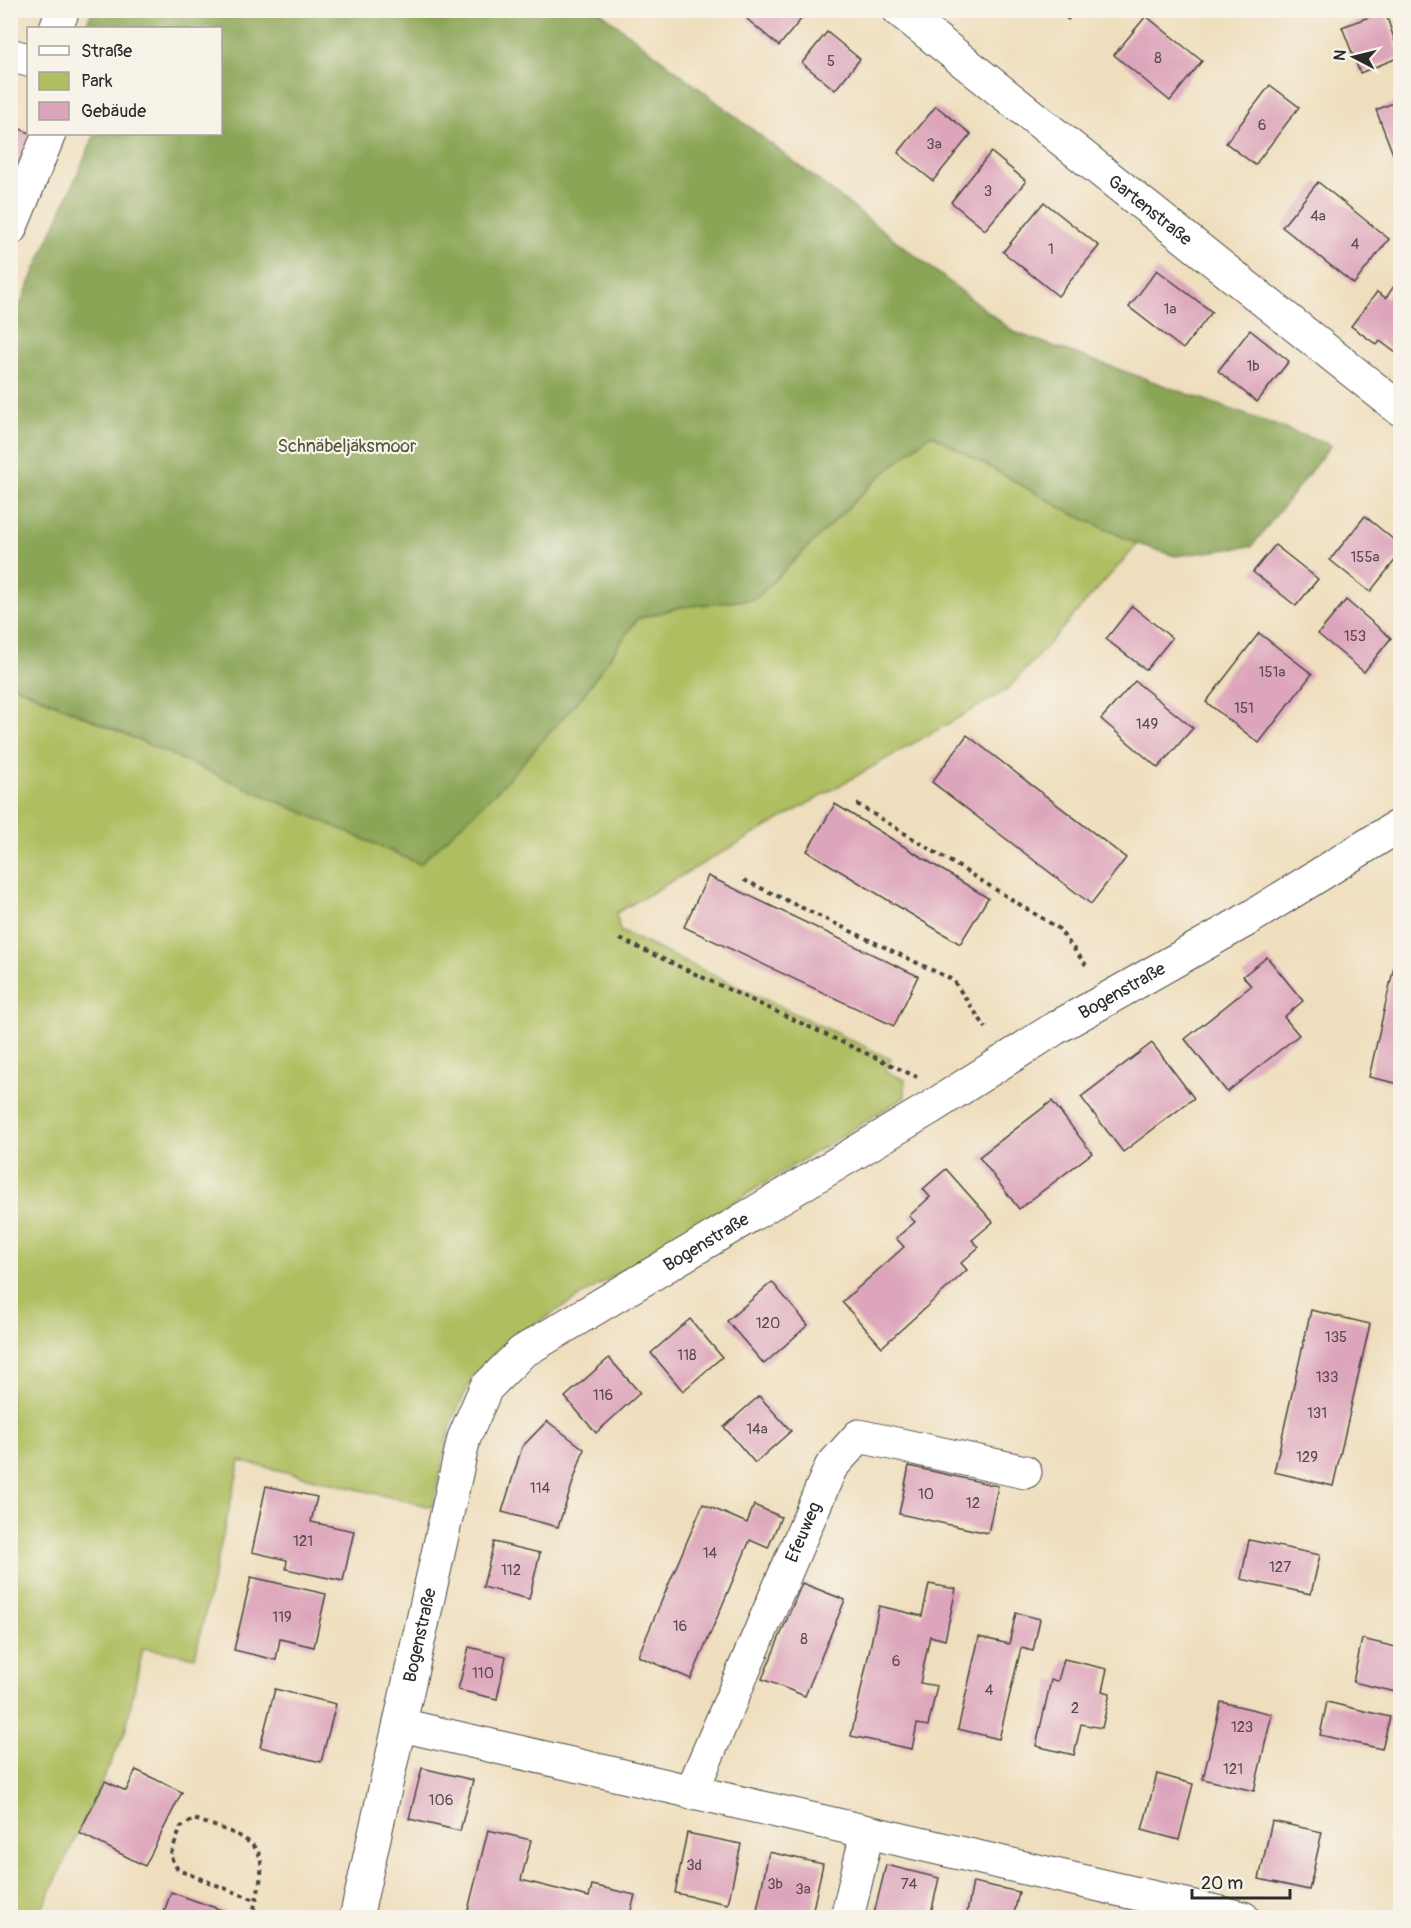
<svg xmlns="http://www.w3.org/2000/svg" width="1411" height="1928" font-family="Pangolin,sans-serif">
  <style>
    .green { fill: #afbe60; stroke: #6d7446; stroke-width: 1.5 }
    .forest { fill: #8ba556; stroke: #5b6840; stroke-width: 1.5 }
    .building { fill: #dda5bb }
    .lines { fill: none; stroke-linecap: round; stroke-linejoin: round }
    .minor-casing { stroke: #484641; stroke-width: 35 }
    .path { stroke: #484641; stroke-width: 4; stroke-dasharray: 4.5 4.5; stroke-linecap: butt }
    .minor { stroke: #fff; stroke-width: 33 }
    .labels { text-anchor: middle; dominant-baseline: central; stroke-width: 4.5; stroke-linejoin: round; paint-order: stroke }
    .number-label { font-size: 15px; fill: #584a4f }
    .street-label { font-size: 18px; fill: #2b2b2b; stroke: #f7f3e8 }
    .park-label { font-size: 18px; fill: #53573b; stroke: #f7f3e8 }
  </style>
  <rect width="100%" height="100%" fill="#f7f3e8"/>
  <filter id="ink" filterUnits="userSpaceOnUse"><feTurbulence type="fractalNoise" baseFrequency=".0167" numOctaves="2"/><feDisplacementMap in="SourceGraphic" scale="12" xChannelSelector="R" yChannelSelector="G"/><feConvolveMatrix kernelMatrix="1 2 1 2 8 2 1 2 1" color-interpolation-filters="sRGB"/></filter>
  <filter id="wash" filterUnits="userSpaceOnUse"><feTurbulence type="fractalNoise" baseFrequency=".008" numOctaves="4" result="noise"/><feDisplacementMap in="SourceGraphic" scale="24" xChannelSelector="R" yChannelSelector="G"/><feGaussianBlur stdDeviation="1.35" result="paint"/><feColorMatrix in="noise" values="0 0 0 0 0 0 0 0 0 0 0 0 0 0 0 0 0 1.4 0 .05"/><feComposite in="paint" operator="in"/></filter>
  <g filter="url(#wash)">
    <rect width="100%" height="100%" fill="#efdebd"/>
    <path class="green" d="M931 434 1067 511 1138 544 1007 690 616 913 620 931 891 1059 885 1071 905 1080V1097L507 1341 473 1376 452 1421 432 1507 240 1461 195 1657 143 1648 125 1732 38 1918 10 1917V684L420 864 584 694 637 619 681 607 755 599 878 478Z"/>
    <path class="forest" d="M92 11H599L1014 332 1331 445 1252 546 1175 556 1138 544 1067 511 931 434 878 478 755 599 681 607 637 619 584 694 501 787 420 864 11 684V326L95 134H220V28H85Z"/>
    <g id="blocks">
      <g class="building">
        <path d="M754 10H804L807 12 779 46 747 19Z"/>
        <path d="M1056 10H1076L1068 20Z"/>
        <path d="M1385 11 1400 57 1360 73 1342 27Z"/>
        <path d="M1146 16 1202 61 1170 101 1114 55Z"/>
        <path d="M827 32 860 59 835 90 802 63Z"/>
        <path d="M1270 85 1299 107 1255 165 1226 143Z"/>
        <path d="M1400 100V151L1393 154 1376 110Z"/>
        <path d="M936 106 971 134 933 181 898 153Z"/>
        <path d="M10 125 35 135 10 192Z"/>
        <path d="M991 152 1026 181 985 230 951 202Z"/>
        <path d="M1318 182 1389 239 1354 284 1282 227Z"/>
        <path d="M1044 202 1099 246 1058 296 1003 252Z"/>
        <path d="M1157 270 1212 312 1183 349 1129 307Z"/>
        <path d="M1400 277V356L1380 341 1377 345 1351 326 1377 292 1386 298Z"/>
        <path d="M1250 330 1289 361 1257 402 1218 371Z"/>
        <path d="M1365 516 1400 545V554L1370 592 1330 560Z"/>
        <path d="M1275 545 1318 579 1296 606 1253 572Z"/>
        <path d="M1346 600 1391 638 1364 672 1318 634Z"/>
        <path d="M1132 606 1172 638 1146 670 1106 639Z"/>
        <path d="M1259 633 1312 674 1259 743 1206 702Z"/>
        <path d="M1135 681 1193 728 1158 768 1101 719Z"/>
        <path d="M967 735 1126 858 1091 904 932 782Z"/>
        <path d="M835 804 988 898 960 944 807 851Z"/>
        <path d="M708 876 918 976 894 1026 684 927Z"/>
        <path d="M1400 940V1084L1369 1077Z"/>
        <path d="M1267 957 1303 1001 1284 1017 1299 1035 1227 1092 1185 1039 1251 986 1243 976Z"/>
        <path d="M1152 1043 1194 1098 1123 1152 1081 1097Z"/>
        <path d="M1052 1101 1092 1153 1019 1209 979 1157Z"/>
        <path d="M946 1169 993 1222 972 1240 979 1247 961 1263 967 1270 882 1347 842 1302 904 1247 896 1238 915 1222 909 1216 930 1197 923 1189Z"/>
        <path d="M772 1282 808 1325 764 1364 727 1321Z"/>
        <path d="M1311 1310 1370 1324 1333 1486 1274 1472Z"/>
        <path d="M690 1319 722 1357 683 1391 651 1353Z"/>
        <path d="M609 1358 640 1393 596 1433 565 1397Z"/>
        <path d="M759 1396 791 1431 755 1463 724 1427Z"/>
        <path d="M547 1421 584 1449 558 1527 502 1512 522 1447Z"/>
        <path d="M909 1466 998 1486 988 1533 899 1514Z"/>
        <path d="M266 1486 317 1497 311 1522 354 1531 343 1581 286 1569 287 1560 252 1552Z"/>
        <path d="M703 1504 747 1523 754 1505 781 1517 768 1548 750 1540 691 1679 638 1656Z"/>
        <path d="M1249 1540 1320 1555 1311 1594 1241 1579Z"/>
        <path d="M494 1542 540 1553 529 1599 483 1587Z"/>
        <path d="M251 1577 326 1594 314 1647 280 1639 276 1660 234 1650Z"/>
        <path d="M802 1583 845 1600 805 1696 762 1679Z"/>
        <path d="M929 1584 956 1589 945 1640 930 1636 920 1683 937 1686 928 1726 917 1724 912 1749 851 1736 879 1606 922 1616Z"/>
        <path d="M1016 1613 1040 1619 1033 1651 1021 1648 999 1739 958 1729 979 1637 1009 1644Z"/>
        <path d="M1362 1639 1400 1648V1693L1353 1682Z"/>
        <path d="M469 1647 506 1656 497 1699 458 1690Z"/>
        <path d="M1064 1659 1107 1669 1102 1691 1110 1693 1102 1728 1081 1724 1074 1755 1036 1746 1051 1680 1058 1681Z"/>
        <path d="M275 1689 336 1704 321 1762 260 1747Z"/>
        <path d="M1221 1702 1272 1714 1254 1791 1203 1779Z"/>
        <path d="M1327 1702 1390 1717 1382 1749 1320 1735Z"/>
        <path d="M422 1768 473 1780 460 1831 409 1819Z"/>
        <path d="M136 1770 182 1792 145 1866 79 1833 105 1781 126 1791Z"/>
        <path d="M1157 1774 1193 1784 1179 1840 1142 1830Z"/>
        <path d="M1272 1821 1322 1832 1309 1890 1259 1879Z"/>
        <path d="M488 1830 531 1840 521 1880 589 1897 592 1885 635 1895 629 1918H466Z"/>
        <path d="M687 1833 741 1844 728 1904 675 1893Z"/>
        <path d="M769 1852 823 1864 811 1918H790L757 1910Z"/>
        <path d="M886 1865 939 1878 930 1918H873Z"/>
        <path d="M973 1882 1019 1892 1013 1918H966Z"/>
        <path d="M171 1892 224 1911 221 1918H162Z"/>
      </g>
    </g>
  </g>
  <g filter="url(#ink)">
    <use href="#blocks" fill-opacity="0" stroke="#484641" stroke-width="1.5"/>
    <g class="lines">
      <defs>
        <g id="minor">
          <path id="s1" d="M899 10 1400 409"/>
          <path d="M56 28 63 10"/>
          <path d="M10 55 28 60"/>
          <path d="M10 229 49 134"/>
          <path d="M401 1725 1243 1918"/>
          <path id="s2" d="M691 1793 831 1467 859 1436 1025 1472"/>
          <path id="s3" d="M356 1918 464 1438 486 1388 522 1352 930 1108 1054 1029 1243 922 1400 825"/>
          <path d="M847 1918 867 1833"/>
        </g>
      </defs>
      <use href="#minor" class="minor-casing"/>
      <g class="path">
        <path d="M857 804 1058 928 1086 965"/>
        <path d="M744 880 953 980 986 1028"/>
        <path d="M620 939 917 1077"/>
        <path d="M252 1918C255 1901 263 1879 261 1862 259 1836 215 1827 194 1819L181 1827 170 1856 178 1870 255 1900"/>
      </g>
      <use href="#minor" class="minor"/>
    </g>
  </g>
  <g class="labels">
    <g class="number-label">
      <text x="1158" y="58">8</text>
      <text x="831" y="61">5</text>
      <text x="1262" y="125">6</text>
      <text x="934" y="144">3a</text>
      <text x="988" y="191">3</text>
      <text x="1318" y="216">4a</text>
      <text x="1355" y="244">4</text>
      <text x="1051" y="249">1</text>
      <text x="1170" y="309">1a</text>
      <text x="1253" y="366">1b</text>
      <text x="1365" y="557">155a</text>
      <text x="1355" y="636">153</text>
      <text x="1272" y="672">151a</text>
      <text x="1244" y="708">151</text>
      <text x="1147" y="724">149</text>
      <text x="768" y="1323">120</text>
      <text x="1336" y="1337">135</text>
      <text x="687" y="1355">118</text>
      <text x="1327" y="1377">133</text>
      <text x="603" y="1395">116</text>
      <text x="1317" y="1413">131</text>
      <text x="757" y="1429">14a</text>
      <text x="1307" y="1457">129</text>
      <text x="540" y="1488">114</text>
      <text x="926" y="1494">10</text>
      <text x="973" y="1503">12</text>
      <text x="303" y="1541">121</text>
      <text x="710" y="1553">14</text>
      <text x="1280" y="1567">127</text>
      <text x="511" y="1570">112</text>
      <text x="282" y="1617">119</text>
      <text x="680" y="1626">16</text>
      <text x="804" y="1639">8</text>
      <text x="896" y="1661">6</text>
      <text x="483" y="1673">110</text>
      <text x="989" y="1690">4</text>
      <text x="1075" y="1708">2</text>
      <text x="1242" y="1727">123</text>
      <text x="1233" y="1769">121</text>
      <text x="441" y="1800">106</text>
      <text x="694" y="1865">3d</text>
      <text x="775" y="1884">3b</text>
      <text x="909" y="1884">74</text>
      <text x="803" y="1889">3a</text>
    </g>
    <g class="street-label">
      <text stroke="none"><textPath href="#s1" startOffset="321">Gartenstraße</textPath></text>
      <text stroke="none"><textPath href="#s3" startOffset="1298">Bogenstraße</textPath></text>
      <text stroke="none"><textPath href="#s3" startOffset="812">Bogenstraße</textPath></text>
      <text stroke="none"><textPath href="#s2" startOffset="284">Efeuweg</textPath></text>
      <text stroke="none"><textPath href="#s3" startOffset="290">Bogenstraße</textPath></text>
    </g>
    <g class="park-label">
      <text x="347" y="446">Schnäbeljäksmoor</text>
    </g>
  </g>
  <rect width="1411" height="1928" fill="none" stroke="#f7f3e8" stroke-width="36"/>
  <rect x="27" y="27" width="195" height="108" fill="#f7f3e8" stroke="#a5a39c" stroke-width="1.5"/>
  <rect x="39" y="46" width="30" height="9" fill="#ffffff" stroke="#a5a39c" stroke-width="1.5"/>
  <text x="81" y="57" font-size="18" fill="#2b2b2b">Straße</text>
  <rect x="39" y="72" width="30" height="18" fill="#afbe60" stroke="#a5a39c" stroke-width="1.5"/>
  <text x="81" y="87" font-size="18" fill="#2b2b2b">Park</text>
  <rect x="39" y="102" width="30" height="18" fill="#dda5bb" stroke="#a5a39c" stroke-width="1.5"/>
  <text x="81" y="117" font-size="18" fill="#2b2b2b">Gebäude</text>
  <g transform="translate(1354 57) rotate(277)" stroke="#f7f3e8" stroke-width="4.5" paint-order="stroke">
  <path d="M0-4.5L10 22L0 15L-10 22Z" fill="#2b2b2b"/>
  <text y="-9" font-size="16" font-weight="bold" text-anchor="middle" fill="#2b2b2b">N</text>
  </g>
  <path d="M1192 1889v9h98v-9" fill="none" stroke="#2b2b2b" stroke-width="3"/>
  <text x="1201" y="1889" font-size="18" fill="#2b2b2b" stroke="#f7f3e8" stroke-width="4.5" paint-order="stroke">20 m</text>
</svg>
